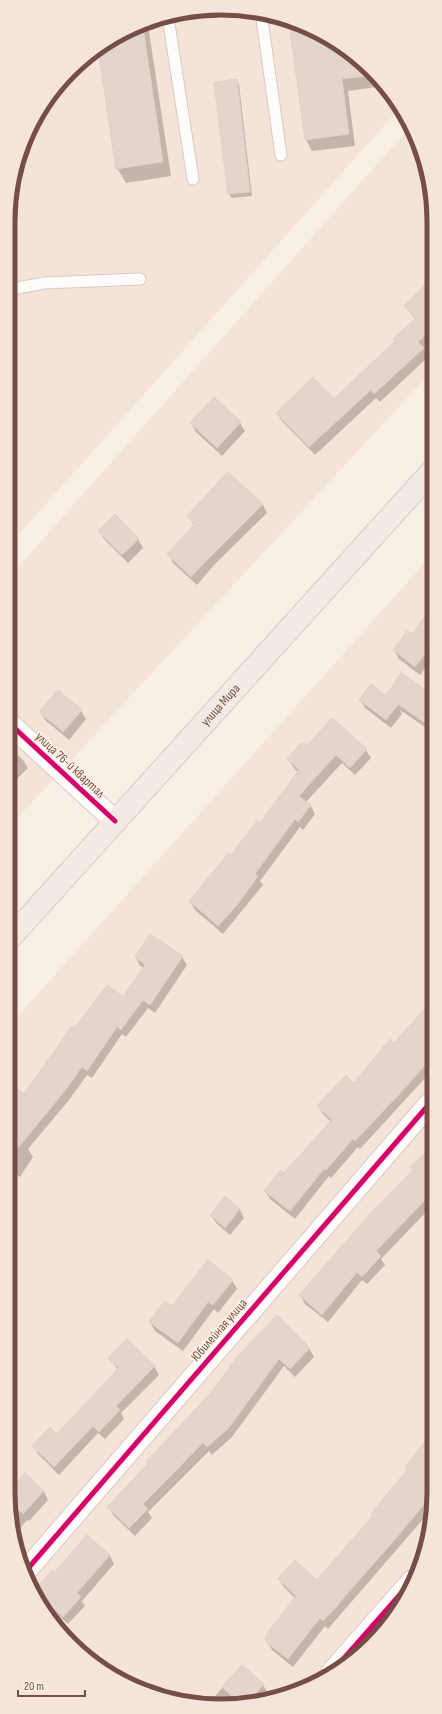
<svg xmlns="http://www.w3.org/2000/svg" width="442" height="1714" font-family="'Sofia Sans Condensed',sans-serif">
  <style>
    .residential { fill: #f5e3d7 }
    .shadow { fill: #0003 }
    .building { fill: #e3d4cd; stroke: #e0cfc8 }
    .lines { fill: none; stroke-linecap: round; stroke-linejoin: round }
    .lane-casing { stroke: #d8cac4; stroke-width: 13 }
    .street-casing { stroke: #d8cac4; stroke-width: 23 }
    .primary-casing { stroke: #d8cbc6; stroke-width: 24 }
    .lane { stroke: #fefcfb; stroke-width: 11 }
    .street { stroke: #fefcfb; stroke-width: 21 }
    .primary { stroke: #f2eae3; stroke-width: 22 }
    .cycleway-casing { stroke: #fff1e7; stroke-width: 8 }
    .cycleway { stroke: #d6006c; stroke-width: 5 }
    .labels { text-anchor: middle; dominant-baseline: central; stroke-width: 3.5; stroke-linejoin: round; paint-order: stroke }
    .street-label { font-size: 13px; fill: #764e45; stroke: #fff1e7 }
    .rim { fill: none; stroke: #764e45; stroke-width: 5 }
  </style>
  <rect width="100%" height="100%" fill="#f7eee6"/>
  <g class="residential">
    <path d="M179 12H262L327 36 372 71 399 109 11 543 12 180 44 103 102 44Z"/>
    <path d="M411 126 432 193V371L10 826 11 575Z"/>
    <path d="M432 555 430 1534 405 1600 351 1662 289 1695 207 1706 127 1684 61 1634 24 1574 8 1493 9 1026Z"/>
  </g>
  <g class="shadow">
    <path d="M148 25 171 176 126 183 117 168 102 44Z"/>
    <path d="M327 36 372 71 383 86 348 91 355 146 312 151 306 140Z"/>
    <path d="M236 80 239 84 252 196 232 198 229 194 215 83Z"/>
    <path d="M432 279V342L424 350 428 357 380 402 376 398 315 455 282 421 277 413 334 400 396 342 416 320 405 306Z"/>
    <path d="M191 423H240L245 431 222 456 196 432Z"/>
    <path d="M228 473 263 505 267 513 214 565 197 585 173 563 169 554 195 526 188 516Z"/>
    <path d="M99 531 138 539 143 548 128 563 104 539Z"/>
    <path d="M432 609 431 660 420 675 399 659 394 650 412 636Z"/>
    <path d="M402 674 431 694V731L400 710 402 714 391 728 365 708 360 700 386 697Z"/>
    <path d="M81 711 86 719 69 740 45 720 41 712Z"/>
    <path d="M10 748 23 760 28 768 10 786Z"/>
    <path d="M307 748 366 750 371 758 355 775 342 763 306 802 311 806 315 814 303 830 300 827 260 881 263 885 223 934 195 910 190 901 260 824 298 772 293 767 288 759Z"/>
    <path d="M136 957H182L187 965 155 1013 148 1008 126 1037 122 1034 92 1078 87 1075 69 1100 28 1149 33 1157 20 1177 9 1169V1099L25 1096 76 1030 123 998 144 968 140 966Z"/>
    <path d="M431 1003V1068L426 1074 427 1076 360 1149 358 1147 331 1178 329 1176 295 1219 270 1199 265 1191 284 1174 331 1122 323 1114 318 1106 354 1084 394 1044Z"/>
    <path d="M431 1148 430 1208 381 1259 385 1265 367 1284 362 1280 328 1322 305 1304 300 1295 413 1171 411 1168Z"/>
    <path d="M225 1198 240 1210 244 1218 230 1235 216 1223 211 1215Z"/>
    <path d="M232 1280 237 1289 218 1313 214 1309 183 1351 155 1331 150 1322Z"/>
    <path d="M309 1348 314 1357 295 1377 284 1366 232 1437 212 1455 209 1451 148 1512 152 1518 135 1536 113 1515 108 1507 149 1465 211 1395 239 1357Z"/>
    <path d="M110 1358 154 1366 159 1375 121 1413 124 1419 105 1439 98 1433 59 1475 38 1454 33 1446 57 1435 118 1370Z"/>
    <path d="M430 1439V1511L328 1629 325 1626 293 1667 272 1650 267 1641 295 1598 284 1587 279 1579 317 1582 374 1517 408 1471 419 1451Z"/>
    <path d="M26 1475 44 1492 48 1500 29 1521 27 1520 16 1533 8 1493Z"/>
    <path d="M88 1536 110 1556 114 1564 82 1601 85 1606 68 1624 40 1599 36 1591 55 1573Z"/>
    <path d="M242 1666 263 1685 268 1693 264 1698 207 1705Z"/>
  </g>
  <g class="building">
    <path d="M289 22 327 36 372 71 375 75 342 79 349 134 305 140Z"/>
    <path d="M143 27 163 162 116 169 98 48 102 44Z"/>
    <path d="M237 79 250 192 228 194 214 82Z"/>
    <path d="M432 278V335L429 332 418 342 424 348 374 394 371 390 309 447 276 413 313 377 334 399 395 341 393 339 416 318 404 306Z"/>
    <path d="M214 397 241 422 217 448 190 423Z"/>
    <path d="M228 472 263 504 210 557 191 577 167 554 195 524 187 516Z"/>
    <path d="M115 514 139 539 122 555 98 531Z"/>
    <path d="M432 607 431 646 415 667 393 650 407 631 412 634Z"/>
    <path d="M401 673 431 693V727L393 701 398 705 386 720 359 700 371 684 386 696Z"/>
    <path d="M58 690 82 710 63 732 39 712Z"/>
    <path d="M332 718 367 749 350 768 336 755 299 796 311 805 298 822 295 819 255 874 258 876 238 904 218 926 189 901 229 853 231 855 257 821 260 823 299 770 287 759 302 742 307 746Z"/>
    <path d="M150 934 183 956 150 1005 143 1000 121 1030 117 1027 87 1071 82 1067 64 1092 9 1159V1097L16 1088 24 1094 72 1026 75 1028 107 985 123 997 145 965 135 957Z"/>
    <path d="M431 1002V1058L407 1086 355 1141 353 1139 326 1170 324 1169 290 1211 264 1191 281 1170 284 1173 332 1120 317 1106 346 1075 354 1083 390 1039 394 1043Z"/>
    <path d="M431 1147V1194L376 1251 381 1256 362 1277 357 1272 322 1315 299 1295 373 1211 413 1170 410 1167Z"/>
    <path d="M225 1196 240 1209 225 1228 210 1215Z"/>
    <path d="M208 1260 233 1280 213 1305 208 1302 178 1343 149 1322 165 1301 172 1306Z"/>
    <path d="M277 1315 310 1348 290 1369 279 1359 228 1429 207 1447 203 1443 143 1504 148 1509 129 1528 107 1507 148 1464 146 1462 210 1394 238 1356Z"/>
    <path d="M127 1339 155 1366 116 1406 120 1410 99 1432 93 1426 54 1467 32 1446 50 1427 57 1434 119 1368 108 1358Z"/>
    <path d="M430 1435V1497L398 1536 340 1602V1603L323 1621 320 1618 288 1659 266 1642V1635L296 1596 278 1579 295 1560 317 1580 373 1516 371 1514 407 1470 405 1468Z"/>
    <path d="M25 1473 44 1491 23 1514 10 1501 8 1492Z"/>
    <path d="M87 1535 110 1555 77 1593 81 1597 63 1617 34 1591 53 1570 55 1572Z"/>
    <path d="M242 1665 264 1684 250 1700 238 1702 222 1687Z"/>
  </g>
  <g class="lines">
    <defs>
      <g id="lane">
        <path d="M261 12 281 155"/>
        <path d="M168 17 193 179"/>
        <path d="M12 289 44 283 140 279"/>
      </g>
      <g id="street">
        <path d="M10 724 115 821"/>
        <path d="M24 1573 431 1102"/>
        <path d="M332 1672 412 1581"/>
      </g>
      <g id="primary">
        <path id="s1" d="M10 938 432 471"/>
      </g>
    </defs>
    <use href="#lane" class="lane-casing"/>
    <use href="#street" class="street-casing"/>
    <use href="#primary" class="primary-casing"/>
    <use href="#lane" class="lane"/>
    <use href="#street" class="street"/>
    <use href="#primary" class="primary"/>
    <defs>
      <g id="cycleway">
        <path d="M10 724 115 821"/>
        <path d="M24 1573 431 1102"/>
        <path d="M332 1672 412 1581"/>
      </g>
    </defs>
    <use href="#cycleway" class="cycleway-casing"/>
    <use href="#cycleway" class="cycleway"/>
  </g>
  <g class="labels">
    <g class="street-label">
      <text stroke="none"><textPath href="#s1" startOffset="314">улица Мира</textPath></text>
      <text transform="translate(70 765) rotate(43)">улица 76-й квартал</text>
      <text transform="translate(219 1330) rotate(-49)">Юбилейная улица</text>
    </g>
  </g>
  <path d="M0 0H442V1714H0ZM221 15H221A206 206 0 0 1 427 221V1493A206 206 0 0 1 221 1699H221A206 206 0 0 1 15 1493V221A206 206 0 0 1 221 15Z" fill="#f4e4da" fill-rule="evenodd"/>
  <path class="rim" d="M221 15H221A206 206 0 0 1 427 221V1493A206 206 0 0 1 221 1699H221A206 206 0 0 1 15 1493V221A206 206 0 0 1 221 15Z"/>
  <path d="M18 1690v6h67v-6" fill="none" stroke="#764e45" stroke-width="2"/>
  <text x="24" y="1690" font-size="12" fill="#764e45" stroke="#fff1e7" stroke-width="3" paint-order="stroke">20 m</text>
</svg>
